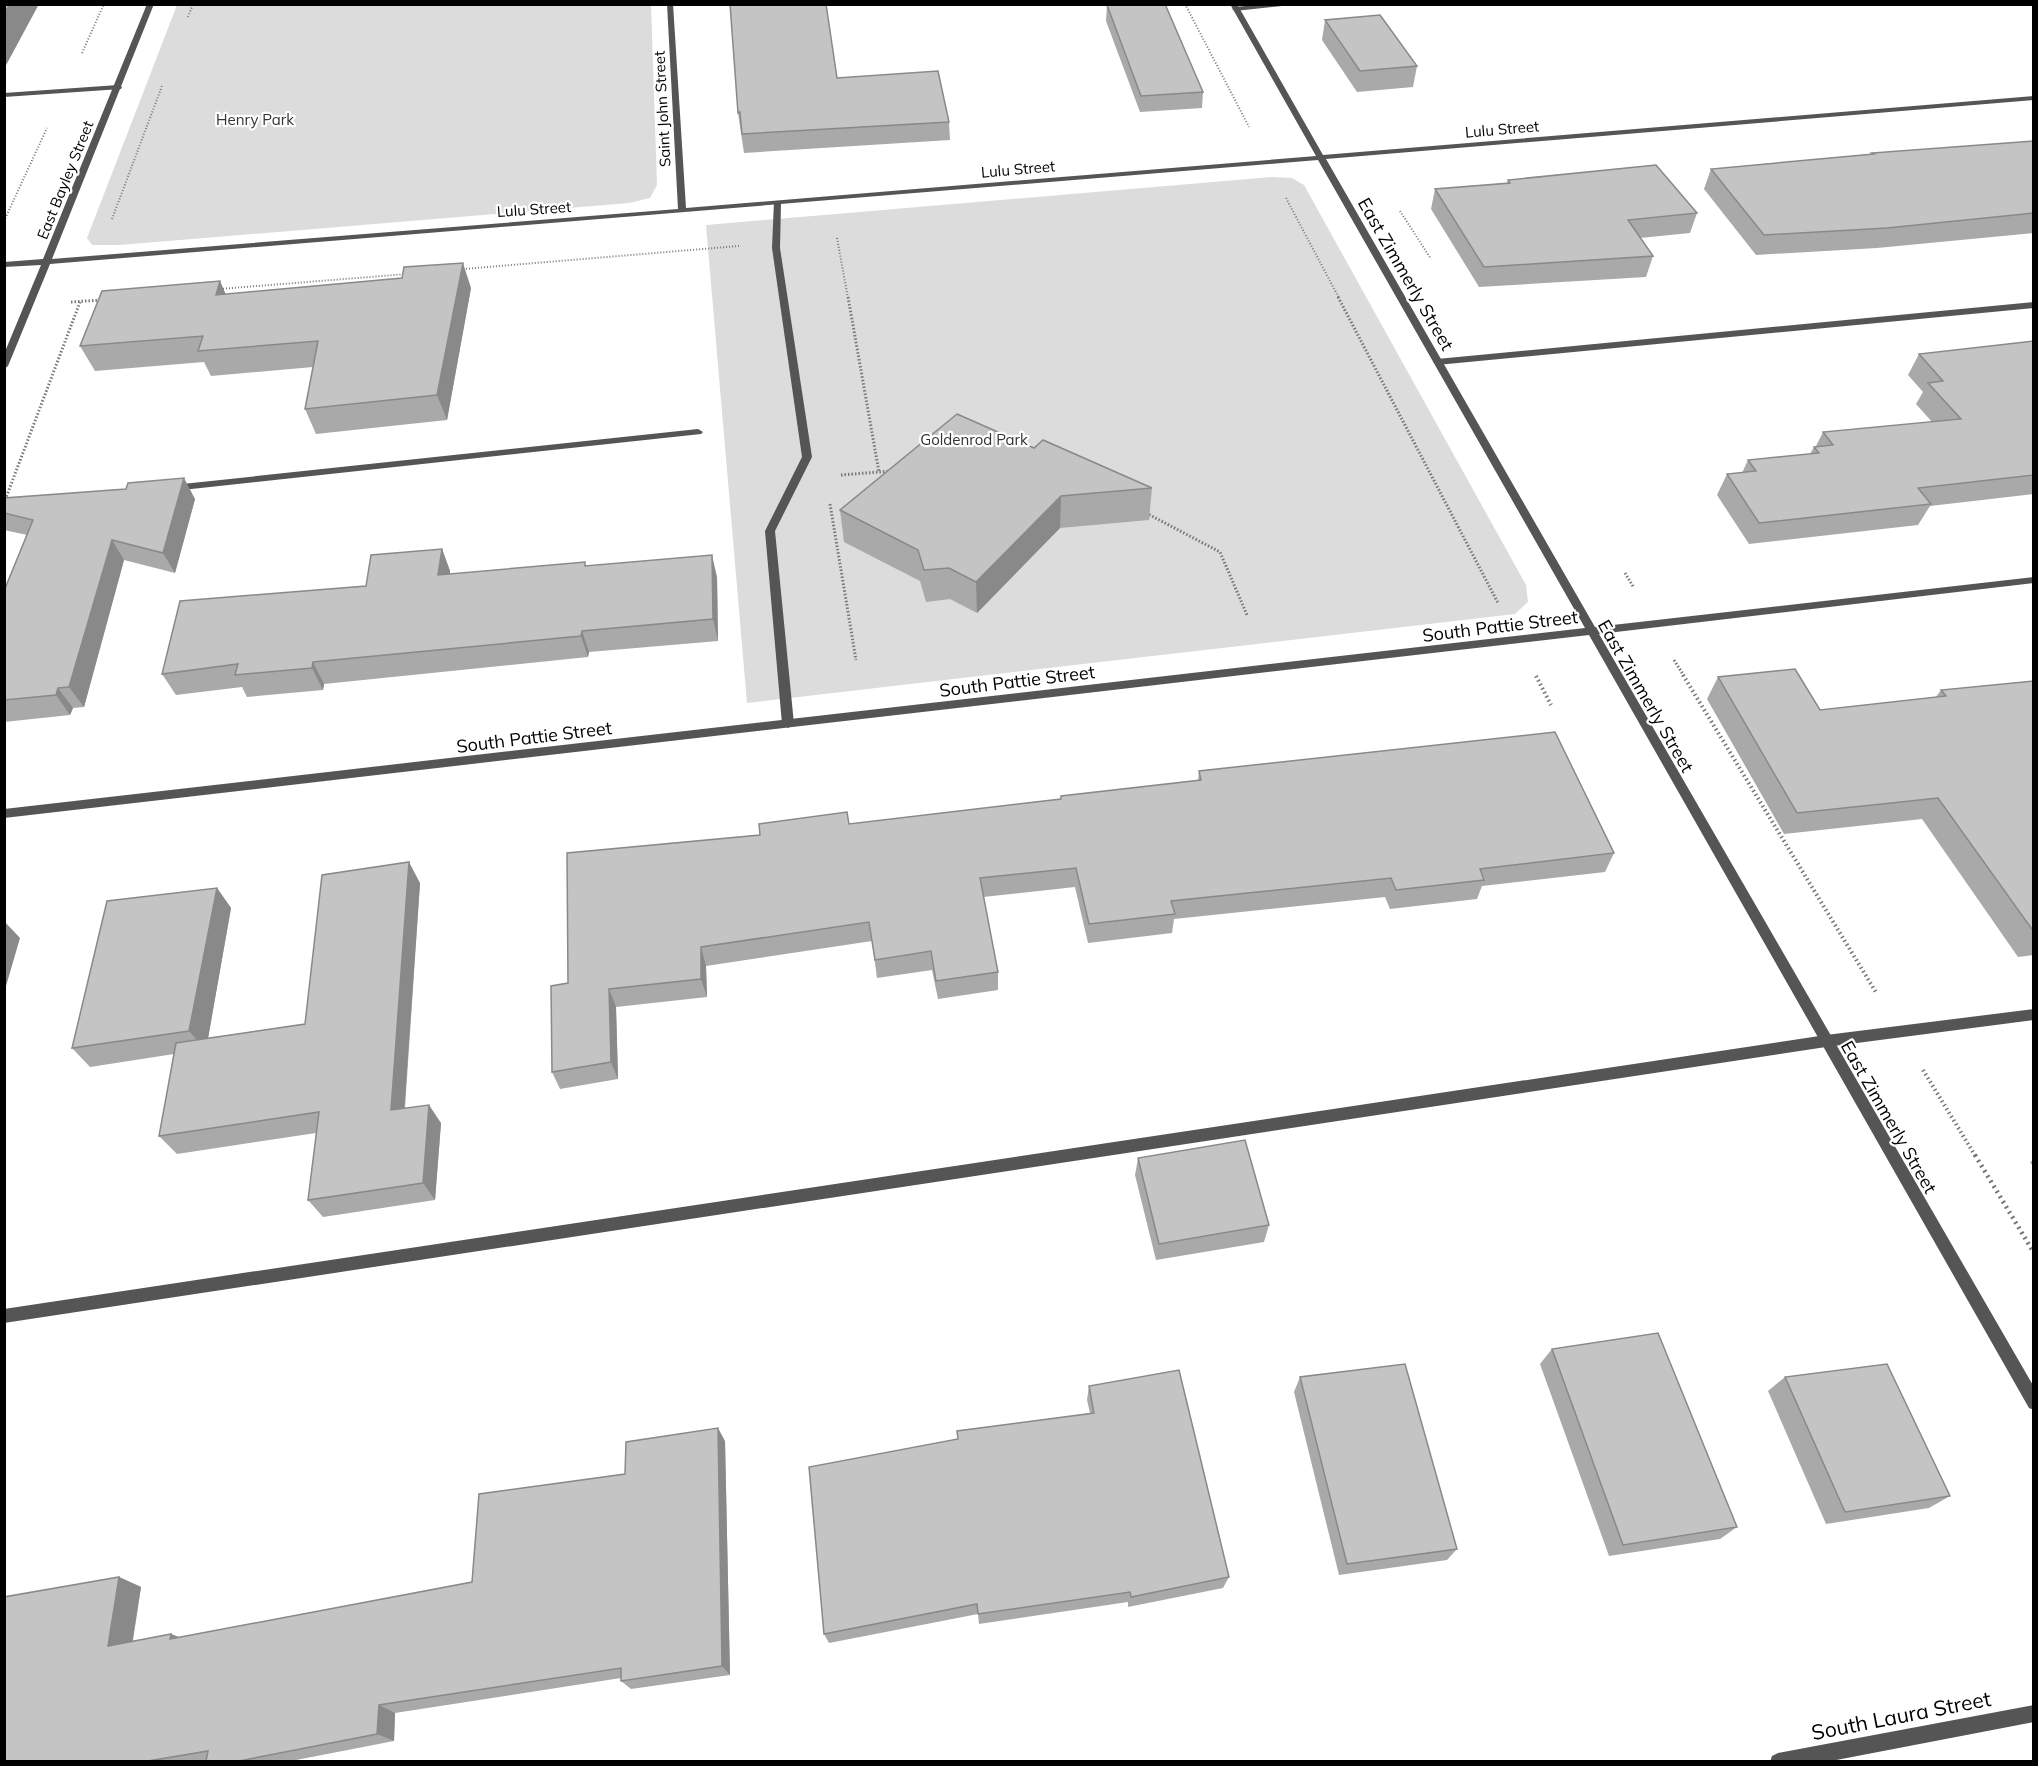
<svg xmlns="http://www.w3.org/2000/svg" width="2038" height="1766" font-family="Mulish,sans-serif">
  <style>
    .green { fill: #dcdcdc }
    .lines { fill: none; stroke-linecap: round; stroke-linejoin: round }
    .path-far3 { stroke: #777; stroke-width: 2; stroke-dasharray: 1 2; stroke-linecap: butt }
    .path-far2 { stroke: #777; stroke-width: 3; stroke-dasharray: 1.5 2; stroke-linecap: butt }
    .path-far1 { stroke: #777; stroke-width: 4; stroke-dasharray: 1.5 3; stroke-linecap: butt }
    .path { stroke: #777; stroke-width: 4.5; stroke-dasharray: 2 4; stroke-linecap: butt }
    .lane { fill: #555; fill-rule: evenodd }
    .street { fill: #555; fill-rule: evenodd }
    .wall { fill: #a9a9a9 }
    .shaded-wall { fill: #898989 }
    .building { fill: #c4c4c4; stroke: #898989; stroke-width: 1.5 }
    .labels { text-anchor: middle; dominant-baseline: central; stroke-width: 4.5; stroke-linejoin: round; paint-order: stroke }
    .far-street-label { font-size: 15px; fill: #000; stroke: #fff }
    .far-park-label { font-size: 15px; fill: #333; stroke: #fff }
    .street-label { font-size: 18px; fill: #000; stroke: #fff }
    .near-street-label { font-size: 21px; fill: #000; stroke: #fff }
  </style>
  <rect width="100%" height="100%" fill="#fff"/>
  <g class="green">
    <path d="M177 5H651L657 185 650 198 629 203 119 245H92L87 238Z"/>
    <path d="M1272 177 1292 178 1304 185 1526 585 1528 602 1515 614 747 703 706 225Z"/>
  </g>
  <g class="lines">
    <g class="path-far3">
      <path d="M1185 4 1249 127"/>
      <path d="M188 17 193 4"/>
      <path d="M82 53 104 4"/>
      <path d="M1286 198 1339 298"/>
      <path d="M1400 211 1431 259"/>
      <path d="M112 219 162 86"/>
      <path d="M4 221 47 128"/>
      <path d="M837 238 848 298"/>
      <path d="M463 269 739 246"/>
      <path d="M220 289 407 274"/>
    </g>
    <g class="path-far2">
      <path d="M848 297 879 472"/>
      <path d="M1338 297 1498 603"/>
      <path d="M71 302 102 300"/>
      <path d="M841 475 891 471"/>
      <path d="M4 503 80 302"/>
      <path d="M830 504 856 660"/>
      <path d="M1146 513 1220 552 1247 615"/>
      <path d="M1625 573 1634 588"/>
      <path d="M1674 660 1684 676"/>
    </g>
    <g class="path-far1">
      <path d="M1683 675 1877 994"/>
      <path d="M1536 676 1551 705"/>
      <path d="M1923 1070 1976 1157"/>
    </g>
    <path class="path" d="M1975 1155 2034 1253"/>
    <g class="lane">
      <path d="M1266 4H1301L1235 11 1232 9 1235 7Z"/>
      <path d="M118 85 122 87 121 89 4 97V93Z"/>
      <path d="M774 201 781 203 780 248 812 457 775 531 794 724 788 728 782 724 765 531 802 457 772 248Z"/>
      <path d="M2034 302V308L1437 365 1433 362 1437 359Z"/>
      <path d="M698 429 703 432 701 434 173 491 168 488 173 485Z"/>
      <path d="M2034 1009V1020L1826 1047 4 1323V1309L1826 1035Z"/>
    </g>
    <g class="street">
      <path d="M147 4H154L52 259 678 209 667 4H673L686 208 1316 156 1230 4H1237L1323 155 2034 96V100L1326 159 1595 627 2034 577V583L1599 634 2034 1387V1410L2029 1408 1589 635 4 818V809L1585 628 1318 160 50 264 8 366 4 369V354L41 265 4 267V262L43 259Z"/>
      <path d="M2034 1705V1722L1826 1762H1770L1772 1756 1778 1753Z"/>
    </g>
  </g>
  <g class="wall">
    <path d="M1107 5 1203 92 1202 108 1140 112 1106 21Z"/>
    <path d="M1325 20 1417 66 1413 87 1357 92 1322 40Z"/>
    <path d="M837 78 949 122 950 140 744 153 738 113Z"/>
    <path d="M2034 141V233L1877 248 1756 255 1704 189 1711 169 1871 154 1872 153Z"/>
    <path d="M1508 180 1697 213 1690 233 1640 238 1653 256 1646 277 1479 287 1431 209 1435 189 1507 183Z"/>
    <path d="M471 288 447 420 316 434 305 409 313 367 211 376 204 362 95 371 80 346 225 294Z"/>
    <path d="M2034 341V494L1930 506 1918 525 1749 544 1717 495 1727 474 1742 473 1748 460 1810 454 1814 447 1816 446 1823 432 1932 422 1916 404 1923 392 1908 375 1919 354Z"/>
    <path d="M1034 448 1152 488 1149 520 1060 528 977 613 950 599 926 602 920 581 844 542 840 510Z"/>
    <path d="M4 498 195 499 175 573 124 560 84 707 73 708 70 715 4 722V591L27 535 4 530Z"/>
    <path d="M442 549 450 571V574L586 566 717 577 718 641 589 652 588 657 324 684 323 690 247 697 242 687 176 695 162 674 366 586Z"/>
    <path d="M1718 677 1820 710 1936 697 1941 690 2034 681V955L2018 957 1922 819 1784 834 1707 699Z"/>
    <path d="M1199 771 1614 853 1605 872 1482 886 1477 899 1390 909 1385 897 1174 919 1172 933 1088 943 1075 887 983 897 998 972V990L938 999 932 970 877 978 872 941 706 966 707 997 616 1007 618 1079 560 1089 552 1072 568 983 760 835 1061 800V796L1198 781Z"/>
    <path d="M420 883 405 1108 441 1123 435 1200 323 1217 308 1200 316 1133 177 1154 159 1136 174 1054 90 1067 72 1048 217 888 231 908 208 1038 305 1024Z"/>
    <path d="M1138 1158 1269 1225 1264 1242 1156 1260 1135 1175Z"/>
    <path d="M2034 1160V1168L2030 1162Z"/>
    <path d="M1552 1349 1737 1527 1720 1539 1609 1556 1540 1364Z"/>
    <path d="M1300 1377 1457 1549 1447 1560 1339 1575 1294 1392Z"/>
    <path d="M1785 1377 1950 1496 1929 1508 1826 1524 1768 1391Z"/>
    <path d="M1089 1386 1229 1577 1223 1588 1128 1607V1602L979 1624 978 1614 829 1643 824 1634 958 1439 1090 1413 1087 1400Z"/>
    <path d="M725 1441 730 1675 631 1689 621 1681V1678L395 1713 394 1741 291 1761H4L119 1577 141 1587 133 1641 171 1634 179 1637 472 1582 625 1474Z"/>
  </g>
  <g class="shaded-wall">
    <path d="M10 4H39L4 69V14Z"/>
    <path d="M463 263 471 288 447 420 437 395Z"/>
    <path d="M220 281 231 306 216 295Z"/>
    <path d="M184 478 195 499 175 573 163 553Z"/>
    <path d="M1061 496 1060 528 977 613 976 582Z"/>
    <path d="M112 540 124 560 84 707 69 687Z"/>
    <path d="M442 549 450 571 447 597 438 575Z"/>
    <path d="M712 555 717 577 718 641 713 619Z"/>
    <path d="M582 631 589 652 588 657 581 636Z"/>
    <path d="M313 662 324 684 323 690 312 668Z"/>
    <path d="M58 688 73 708 70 715 56 695Z"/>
    <path d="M409 862 420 883 403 1128 391 1110Z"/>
    <path d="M217 888 231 908 206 1050 189 1031Z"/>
    <path d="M4 921 20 938 4 993Z"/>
    <path d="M701 947 706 966 707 997 701 979Z"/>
    <path d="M609 989 616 1007 618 1079 611 1062Z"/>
    <path d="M429 1105 441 1123 435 1200 423 1183Z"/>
    <path d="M718 1428 725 1441 730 1675 722 1666Z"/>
    <path d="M119 1577 141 1587 130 1655 108 1646Z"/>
    <path d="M171 1634 192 1643 170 1639Z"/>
    <path d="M379 1705 395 1713 394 1741 377 1734Z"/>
  </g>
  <g class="building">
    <path d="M4 4H10L4 14Z"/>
    <path d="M730 4H826L837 78 938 71 949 122 742 134 740 112 738 113Z"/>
    <path d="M1122 4H1165L1203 92 1141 96 1107 5Z"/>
    <path d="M1380 15 1417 66 1360 71 1325 20Z"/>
    <path d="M2034 141V213L1887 228 1764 235 1711 169 1874 154 1872 153Z"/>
    <path d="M1656 165 1697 213 1628 220 1653 256 1484 267 1435 189 1510 183 1508 180Z"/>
    <path d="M463 263 437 395 305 409 318 341 198 351 203 336 80 346 102 291 220 281 216 295 402 278 404 267Z"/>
    <path d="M2034 341V475L1918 488 1931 504 1759 523 1727 474 1756 471 1748 460 1819 453 1814 447 1833 445 1823 432 1961 419 1928 383 1943 381 1919 354Z"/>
    <path d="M957 414 1034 448 1043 440 1152 488 1061 496 976 582 949 568 924 570 918 550 840 510Z"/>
    <path d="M184 478 163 553 112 540 69 687 58 688 56 695 4 700V591L33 520 4 513V498L126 489 128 483Z"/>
    <path d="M442 549 438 575 585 562V566L712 555 713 619 582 631 581 636 313 662 312 668 235 675 238 664 162 674 180 601 366 586 371 555Z"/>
    <path d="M1795 669 1820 710 1946 696 1941 690 2034 681V932L1938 798 1797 813 1718 677Z"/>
    <path d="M1555 732 1614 853 1480 869 1484 880 1396 890 1391 878 1171 901 1175 914 1089 924 1076 868 980 878 998 972 936 981 931 951 875 960 869 922 701 947V979L609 989 611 1062 552 1072 551 986 568 983 567 853 760 835 759 824 847 812 849 824 1061 799V796L1201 780 1199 771Z"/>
    <path d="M409 862 391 1110 429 1105 423 1183 308 1200 319 1112 159 1136 176 1043 305 1024 322 875Z"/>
    <path d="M217 888 189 1031 72 1048 107 901Z"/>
    <path d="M1245 1140 1269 1225 1159 1244 1138 1158Z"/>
    <path d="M1658 1333 1737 1527 1623 1545 1552 1349Z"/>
    <path d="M1405 1364 1457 1549 1347 1564 1300 1377Z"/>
    <path d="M1887 1364 1950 1496 1845 1512 1785 1377Z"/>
    <path d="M1179 1370 1229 1577 1131 1597 1130 1592 978 1614 977 1604 824 1634 809 1467 958 1439 957 1431 1094 1413 1089 1386Z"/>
    <path d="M718 1428 722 1666 621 1681V1668L379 1705 377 1734 239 1761H206L208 1751 148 1761H4V1597L119 1577 108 1646 171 1634 170 1639 472 1582 479 1494 625 1474 626 1442Z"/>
  </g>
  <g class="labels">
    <g class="far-street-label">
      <text transform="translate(662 109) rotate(-93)">Saint John Street</text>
      <text transform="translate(1502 129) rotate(-5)">Lulu Street</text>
      <text transform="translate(1018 169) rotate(-5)">Lulu Street</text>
      <text transform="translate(65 180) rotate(-68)">East Bayley Street</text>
      <text transform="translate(534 209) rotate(-4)">Lulu Street</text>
    </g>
    <g class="far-park-label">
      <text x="255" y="119">Henry Park</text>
      <text x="974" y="439">Goldenrod Park</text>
    </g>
    <g class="street-label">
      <text transform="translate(1406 274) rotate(60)">East Zimmerly Street</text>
      <text transform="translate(1500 626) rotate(-7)">South Pattie Street</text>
      <text transform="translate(1017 681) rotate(-7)">South Pattie Street</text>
      <text transform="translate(1646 696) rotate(60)">East Zimmerly Street</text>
      <text transform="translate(534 737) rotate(-7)">South Pattie Street</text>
      <text transform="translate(1889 1117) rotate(60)">East Zimmerly Street</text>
    </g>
    <g class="near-street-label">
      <text transform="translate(1901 1715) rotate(-11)">South Laura Street</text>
    </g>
  </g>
  <rect width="2038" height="1766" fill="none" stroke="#000000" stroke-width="12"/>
</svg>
